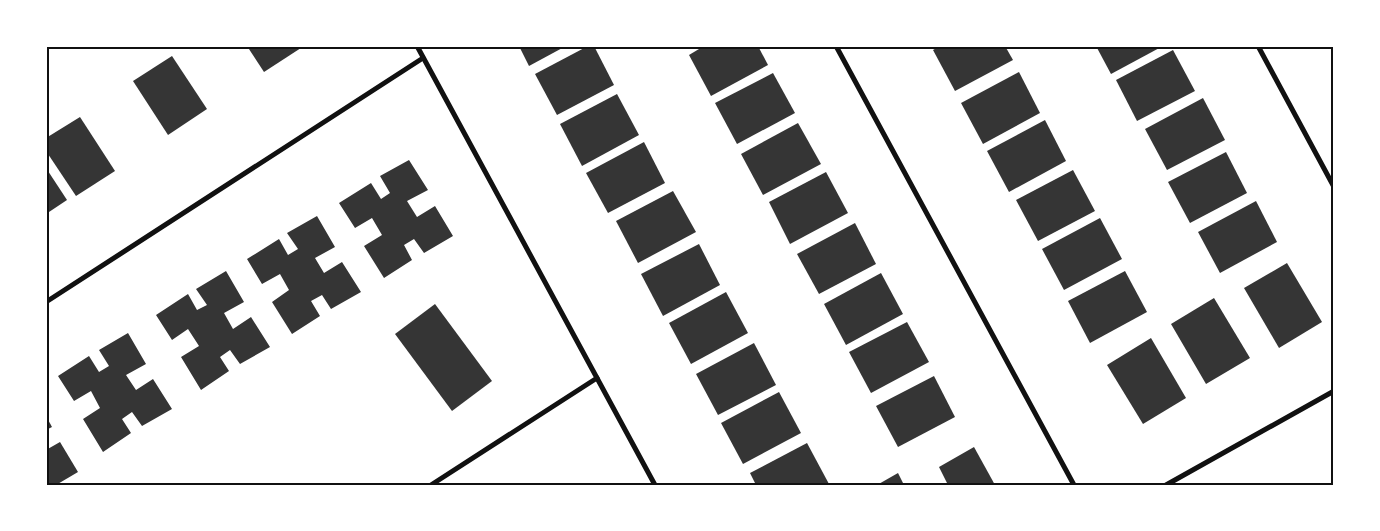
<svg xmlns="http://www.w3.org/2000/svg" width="1380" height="531" font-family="'PT Serif',serif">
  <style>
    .building { fill: #353535 }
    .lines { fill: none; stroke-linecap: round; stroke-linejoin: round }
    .minor { stroke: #111; stroke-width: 5 }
    .neatline { fill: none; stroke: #111; stroke-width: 2 }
  </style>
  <rect width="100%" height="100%" fill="#fff"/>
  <g class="building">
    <path d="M247 46H304L264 72Z"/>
    <path d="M519 46H566L529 66Z"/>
    <path d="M588 46H594L614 85 557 115 535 74Z"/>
    <path d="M704 46H758L768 65 711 96 689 55Z"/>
    <path d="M940 46H1005L1013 60 955 91 933 50Z"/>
    <path d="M1096 46H1163L1111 74Z"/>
    <path d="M1173 50 1195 91 1137 121 1116 80Z"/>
    <path d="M172 56 207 109 168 135 133 81Z"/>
    <path d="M1019 72 1040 113 983 144 961 103Z"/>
    <path d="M773 73 795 113 737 144 715 103Z"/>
    <path d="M617 94 639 135 582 166 560 124Z"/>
    <path d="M1203 98 1225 140 1167 170 1145 129Z"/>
    <path d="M80 117 115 171 76 196 46 151V138Z"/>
    <path d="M1045 120 1066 161 1009 192 987 151Z"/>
    <path d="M798 123 821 164 763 195 741 154Z"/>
    <path d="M644 142 665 183 608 213 586 173Z"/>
    <path d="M1226 152 1247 193 1190 223 1168 182Z"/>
    <path d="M409 160 428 190 407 201 417 217 435 206 453 236 424 253 414 239 404 245 412 260 384 278 364 246 382 235 372 218 355 228 339 203 371 183 381 199 390 193 380 176Z"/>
    <path d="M46 168 67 200 46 214Z"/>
    <path d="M1073 170 1095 211 1038 241 1016 200Z"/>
    <path d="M826 172 848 213 790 244 769 202Z"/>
    <path d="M673 191 696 232 638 263 616 221Z"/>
    <path d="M1256 201 1277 242 1220 273 1198 232Z"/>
    <path d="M317 216 335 247 315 258 324 273 342 262 361 292 331 309 322 295 311 301 320 316 292 334 272 302 289 290 280 274 262 284 247 259 279 239 288 255 298 249 287 233Z"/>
    <path d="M1100 218 1122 259 1064 290 1042 249Z"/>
    <path d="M855 223 876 264 819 294 797 254Z"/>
    <path d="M699 244 720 285 663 316 641 274Z"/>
    <path d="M1287 263 1322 322 1279 348 1244 288Z"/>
    <path d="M226 271 244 302 224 313 233 329 251 317 270 347 240 364 230 350 220 357 229 371 201 390 181 357 199 346 188 329 172 340 156 315 188 294 197 310 207 305 196 289Z"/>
    <path d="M1125 271 1147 312 1090 343 1068 301Z"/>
    <path d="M881 273 903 314 846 345 824 304Z"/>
    <path d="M726 292 748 333 691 364 669 323Z"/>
    <path d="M1214 298 1250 358 1206 384 1171 324Z"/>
    <path d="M435 304 492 381 452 411 395 334Z"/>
    <path d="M907 322 929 362 871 393 849 352Z"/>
    <path d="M128 333 146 364 126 375 136 390 153 379 172 409 142 426 132 412 122 419 131 433 103 452 83 419 100 408 91 391 74 401 58 376 89 356 99 372 109 366 99 350Z"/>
    <path d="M1151 338 1186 398 1143 424 1107 365Z"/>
    <path d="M754 343 776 385 718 415 696 374Z"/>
    <path d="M934 376 955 417 898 447 876 406Z"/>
    <path d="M779 392 801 433 743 464 721 423Z"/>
    <path d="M46 416 52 427 46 430Z"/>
    <path d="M60 442 78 472 56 485H46V450Z"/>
    <path d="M807 443 829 484 756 485 750 473Z"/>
    <path d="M974 447 995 485H948L939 467Z"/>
    <path d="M898 473 904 485H877Z"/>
  </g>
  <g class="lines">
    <g class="minor">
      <path d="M417 46 655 485"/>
      <path d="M836 46 1074 485"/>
      <path d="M1258 46 1334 187"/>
      <path d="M46 302 423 58"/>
      <path d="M431 485 597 378"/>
      <path d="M1166 485 1334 391"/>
    </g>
  </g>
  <rect width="1380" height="531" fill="none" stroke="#ffffff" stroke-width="95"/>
  <rect x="48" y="48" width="1284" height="436" class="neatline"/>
</svg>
